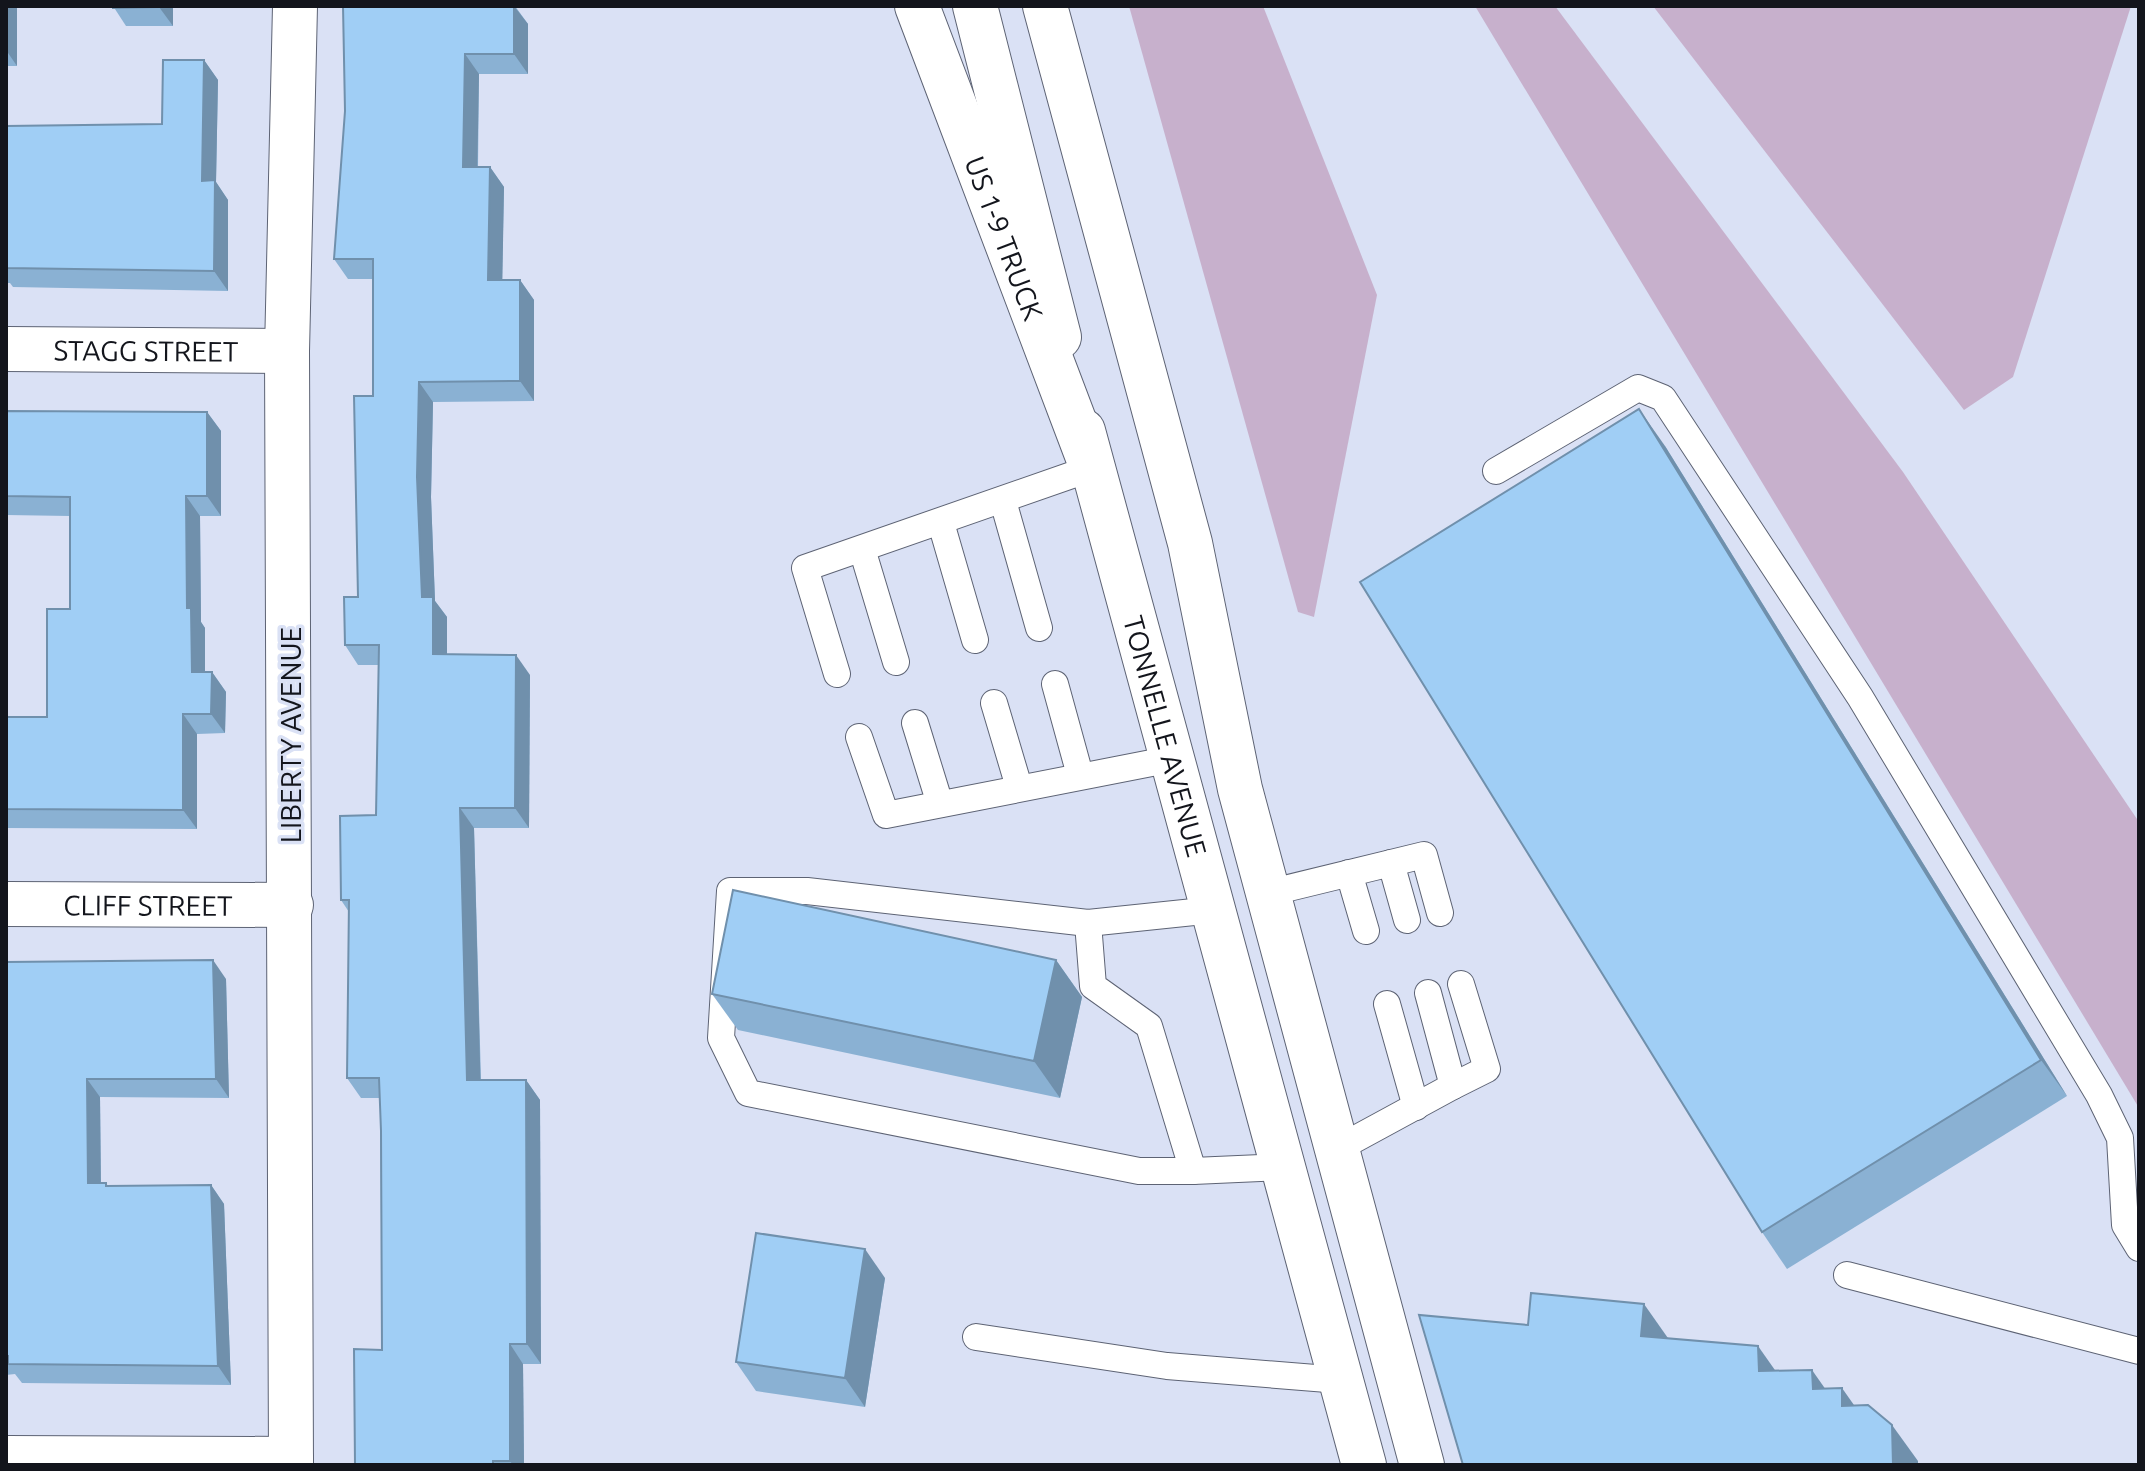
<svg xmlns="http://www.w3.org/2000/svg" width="2145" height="1471" font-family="Ubuntu,sans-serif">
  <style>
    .green { fill: #c7b0cc }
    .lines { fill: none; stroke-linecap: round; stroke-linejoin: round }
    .service-casing { stroke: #5d6374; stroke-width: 28 }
    .minor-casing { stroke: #5d6374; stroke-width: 46 }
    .trunk-casing { stroke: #5d6374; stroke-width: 46 }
    .motorway-casing { stroke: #5d6374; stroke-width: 46 }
    .service { stroke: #fff; stroke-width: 26 }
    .minor { stroke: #fff; stroke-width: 44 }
    .trunk { stroke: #fff; stroke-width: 44 }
    .motorway { stroke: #fff; stroke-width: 44 }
    .wall { fill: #8ab1d3 }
    .shaded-wall { fill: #7090ac }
    .building { fill: #a0cef5; stroke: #7090ac; stroke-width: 2 }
    .labels { text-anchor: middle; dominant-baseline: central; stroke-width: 7; stroke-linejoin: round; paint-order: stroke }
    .street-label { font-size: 28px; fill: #13151c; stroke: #dae1f5 }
  </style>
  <rect width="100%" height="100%" fill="#dae1f5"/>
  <g class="green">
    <path d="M1129 6H1263L1377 295 1314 617 1298 612Z"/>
    <path d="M1475 6H1555L1903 472 2139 822V1108Z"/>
    <path d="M1653 6H2131L2013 377 1964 410Z"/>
  </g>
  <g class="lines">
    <defs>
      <g id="service">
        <path d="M1496 471 1638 388 1663 398 1860 697 2099 1095 2120 1138 2125 1225 2139 1248"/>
        <path d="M1003 501 1039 628"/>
        <path d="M941 523 975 640"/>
        <path d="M862 549 896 662"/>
        <path d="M837 674 805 568 1092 468"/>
        <path d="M1055 684 1080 775"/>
        <path d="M994 703 1019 787"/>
        <path d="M915 723 940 804"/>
        <path d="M859 737 886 815 1172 759"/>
        <path d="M1391 863 1407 920"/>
        <path d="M1349 873 1366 931"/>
        <path d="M1268 893 1424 855 1440 913"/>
        <path d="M1088 923 1093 986 1149 1026 1193 1171 1283 1167"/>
        <path d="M1387 1004 1416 1107"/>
        <path d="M1453 1086 1487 1069 1461 984"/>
        <path d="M1337 1149 1453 1086 1428 993"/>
        <path d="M1193 1171H1139L748 1093 721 1038 730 891H807L1088 923 1213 910"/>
        <path d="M1847 1275 2139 1351"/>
        <path d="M976 1337 1167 1366 1340 1380"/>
      </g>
      <g id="minor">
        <path id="s1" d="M6 349 287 351"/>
        <path id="s2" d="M6 904 291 905"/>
        <path d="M6 1458 291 1459"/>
        <path d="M291 1465 287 351 295 6"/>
      </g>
      <g id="trunk">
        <path d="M975 6 1059 337"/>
        <path d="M1045 6 1190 543 1240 789 1422 1465"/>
        <path id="s3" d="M1083 431 1364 1465"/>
      </g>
      <g id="motorway">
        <path id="s4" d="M917 6 1092 468"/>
      </g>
    </defs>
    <use href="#service" class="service-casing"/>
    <use href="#minor" class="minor-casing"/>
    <use href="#trunk" class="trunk-casing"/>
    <use href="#motorway" class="motorway-casing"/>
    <use href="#service" class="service"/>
    <use href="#minor" class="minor"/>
    <use href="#trunk" class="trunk"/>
    <use href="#motorway" class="motorway"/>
  </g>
  <g class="wall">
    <path d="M6 6 17 66H6Z"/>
    <path d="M113 6H173V26H126Z"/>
    <path d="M343 6H515L528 24V74H479L478 167H490L504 187 502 280H520L534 300V401L433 402 431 497 435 601 447 617V654L530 675 529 828H474L481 1080H526L540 1100 541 1364H523L524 1465H355L382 1350 380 1098H361L347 1078 349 912 341 900 376 815 379 665H358L345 645 358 597 373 396V279H348L334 259 345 111Z"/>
    <path d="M204 60 218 80 216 182 228 200V291L13 287 10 283H6V126L162 124Z"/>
    <path d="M6 411 207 412 221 431V516H200L201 622 205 628V672H212L226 692 225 733 197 734V829L6 828V717H47L70 609V516L6 515Z"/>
    <path d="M1665 446 2067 1096 1787 1269 1762 1232Z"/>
    <path d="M1056 960 1082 997 1060 1098 738 1030 712 994Z"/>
    <path d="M6 962 226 979 229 1098 100 1097 101 1183H106L108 1186 211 1185 224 1204 231 1385 22 1383 15 1374 6 1375Z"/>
    <path d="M885 1278 865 1407 756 1391 736 1362Z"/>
  </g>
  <g class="shaded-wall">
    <path d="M6 6H17V66L6 50Z"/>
    <path d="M159 6H173V26L159 7Z"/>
    <path d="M514 6 528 24V74L514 54Z"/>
    <path d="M465 54 479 74 477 186 463 167Z"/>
    <path d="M204 60 218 80 216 182 228 200V291L214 271 202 181Z"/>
    <path d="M490 167 504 187 502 300 488 280Z"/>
    <path d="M520 280 534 300V401L520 381Z"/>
    <path d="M419 382 433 402 431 497 435 601 447 617V674L433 654 422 597 417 477Z"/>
    <path d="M1639 409 1665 446 2067 1096 2041 1060Z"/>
    <path d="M207 412 221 431V516L207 496Z"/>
    <path d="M186 496 200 516 201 622 205 628V692L192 672 187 608Z"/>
    <path d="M516 655 530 675 529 828 515 808Z"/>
    <path d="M212 672 226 692 225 733 211 714Z"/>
    <path d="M183 714 197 734V829L183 810Z"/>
    <path d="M460 808 474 828 481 1100 467 1080Z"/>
    <path d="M213 960 226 979 229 1098 216 1079Z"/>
    <path d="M1056 960 1082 997 1060 1098 1034 1061Z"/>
    <path d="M87 1079 100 1097 101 1201 88 1183Z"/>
    <path d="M526 1080 540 1100 541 1364 527 1344Z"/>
    <path d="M211 1185 224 1204 231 1385 218 1366Z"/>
    <path d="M865 1249 885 1278 865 1407 845 1378Z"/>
    <path d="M1644 1304 1670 1341 1641 1336Z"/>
    <path d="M510 1344 523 1364 524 1465H513L510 1461Z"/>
    <path d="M1758 1346 1784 1383 1759 1371Z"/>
    <path d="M1812 1370 1838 1407 1813 1389Z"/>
    <path d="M1842 1388 1868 1425 1842 1406Z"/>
    <path d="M1892 1425 1918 1461V1465H1893Z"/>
  </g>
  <g class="building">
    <path d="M113 6H159V7L113 8Z"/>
    <path d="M343 6H514V54H465L463 167H490L488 280H520V381L419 382 417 477 422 597H433V654L516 655 515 808H460L467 1080H526L527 1344H510V1461H493V1465H355L354 1349 382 1350 381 1131 379 1078H347L349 900H341L340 816 376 815 379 645H345L344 597H358L354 396H373V259H334L345 111Z"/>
    <path d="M163 60H204L202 181 215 180 214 271 6 268V126L162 124Z"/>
    <path d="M1639 409 2041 1060 1762 1232 1360 582Z"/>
    <path d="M6 411 207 412V496H186L187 608H191L192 672H212L211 714H183V810L6 809V717H47V609H70V497L6 496Z"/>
    <path d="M733 890 1056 960 1034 1061 712 994Z"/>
    <path d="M213 960 216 1079H87L88 1183H106V1186L211 1185 218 1366 8 1364V1356H6V962Z"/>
    <path d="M756 1233 865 1249 845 1378 736 1362Z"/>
    <path d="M1531 1293 1644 1304 1641 1336 1758 1346 1759 1371 1812 1370 1813 1389 1842 1388V1406L1868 1405 1892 1425 1893 1465H1463L1419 1315 1528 1325Z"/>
  </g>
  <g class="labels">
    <g class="street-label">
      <text stroke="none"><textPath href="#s4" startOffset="248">US 1-9 TRUCK</textPath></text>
      <text stroke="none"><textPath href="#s1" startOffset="140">STAGG STREET</textPath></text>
      <text transform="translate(290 735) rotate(-90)">LIBERTY AVENUE</text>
      <text stroke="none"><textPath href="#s3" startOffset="316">TONNELLE AVENUE</textPath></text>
      <text stroke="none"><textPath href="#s2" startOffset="142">CLIFF STREET</textPath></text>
    </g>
  </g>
  <rect width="2145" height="1471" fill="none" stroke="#13151c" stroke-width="16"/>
</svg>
